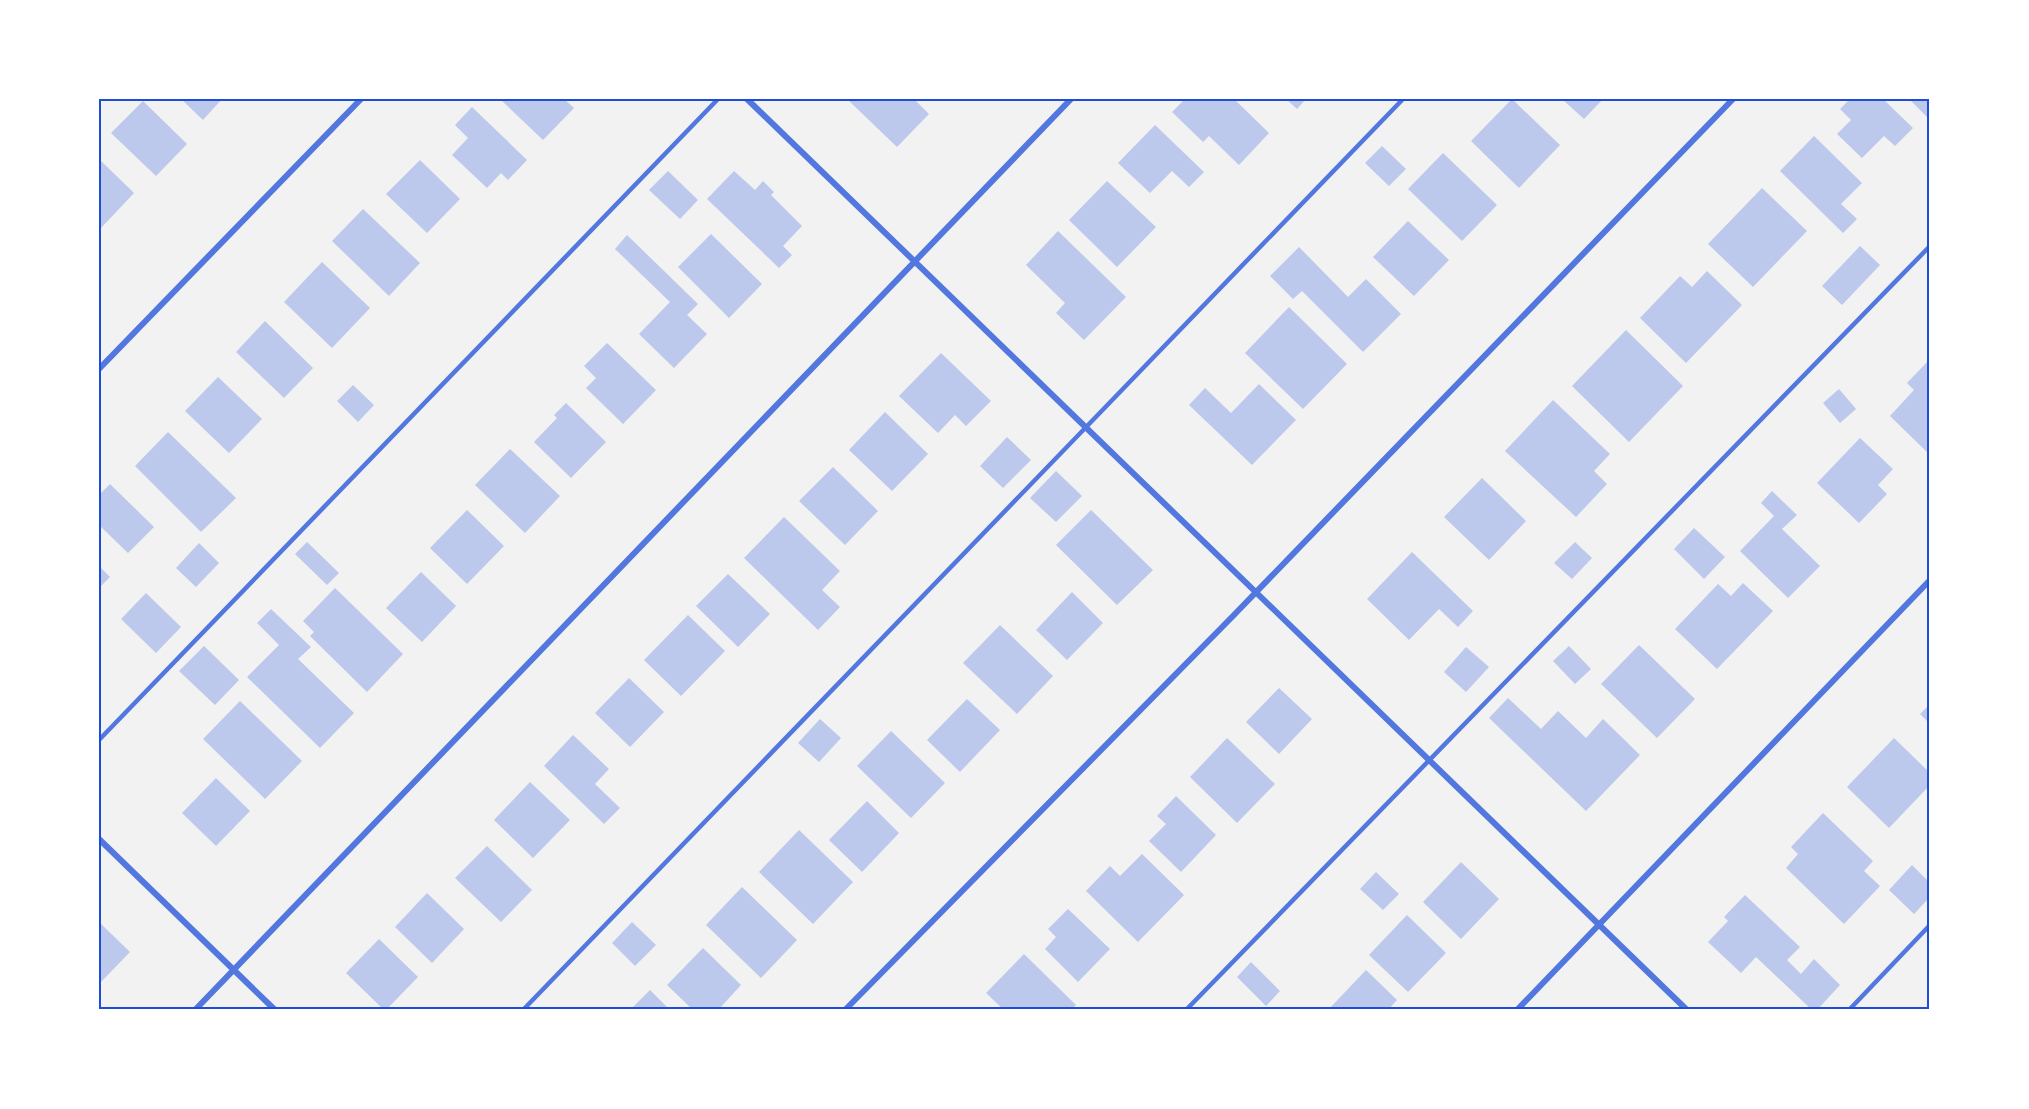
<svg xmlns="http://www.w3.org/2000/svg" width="2029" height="1109" font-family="Barlow,sans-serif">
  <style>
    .building { fill: #bdc9ec }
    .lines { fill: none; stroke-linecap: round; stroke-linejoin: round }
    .service { stroke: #5277de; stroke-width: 4.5 }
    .minor { stroke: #5277de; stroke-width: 6 }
    .neatline { fill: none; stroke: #1d4ed8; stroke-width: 2 }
  </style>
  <rect width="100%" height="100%" fill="#f2f2f2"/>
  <g class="building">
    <path d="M181 99H222L203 120Z"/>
    <path d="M500 99H564L574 108 543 140Z"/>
    <path d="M847 99H914L929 114 897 147Z"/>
    <path d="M1185 99H1234L1269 133 1239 165 1209 136 1203 142 1172 112Z"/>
    <path d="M1286 99H1306L1297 109Z"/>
    <path d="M1512 99 1560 145 1519 188 1471 141Z"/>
    <path d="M1562 99H1603L1584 119Z"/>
    <path d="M1850 99H1883L1913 128 1895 146 1884 136 1862 158 1837 134 1851 120 1840 109Z"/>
    <path d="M1909 99H1930V115L1928 118Z"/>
    <path d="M143 101 187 144 156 176 111 133Z"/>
    <path d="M472 107 527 160 508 180 501 173 487 188 452 155 468 138 455 125Z"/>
    <path d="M1155 125 1204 172 1189 187 1172 171 1150 193 1118 163Z"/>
    <path d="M1814 136 1862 183 1841 204 1857 219 1843 233 1780 171Z"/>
    <path d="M1382 146 1406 169 1389 186 1365 163Z"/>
    <path d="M1443 153 1497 205 1462 241 1408 189Z"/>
    <path d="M99 159 134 193 101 228 99 227Z"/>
    <path d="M420 160 460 199 427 233 386 194Z"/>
    <path d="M668 171 698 200 680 219 649 190Z"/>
    <path d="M734 171 755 190 763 181 774 192 771 195 802 226 783 246 792 255 779 268 707 199Z"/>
    <path d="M1107 181 1156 227 1117 267 1069 220Z"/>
    <path d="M1762 188 1807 231 1753 287 1708 244Z"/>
    <path d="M363 209 420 263 389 296 332 241Z"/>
    <path d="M1408 221 1449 260 1414 296 1373 257Z"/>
    <path d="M1058 231 1126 297 1084 340 1056 313 1065 303 1026 265Z"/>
    <path d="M711 234 762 284 729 318 678 267Z"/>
    <path d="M627 235 698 304 687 315 707 334 674 368 639 334 670 302 615 249Z"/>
    <path d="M1860 246 1880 265 1842 305 1822 286Z"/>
    <path d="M1299 247 1348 297 1366 279 1401 314 1363 352 1302 291 1293 299 1270 276Z"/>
    <path d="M322 262 370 308 332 348 284 302Z"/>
    <path d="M1707 271 1742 305 1686 363 1640 318 1680 276 1692 287Z"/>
    <path d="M1289 307 1347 364 1303 409 1245 353Z"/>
    <path d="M265 321 313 368 284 398 236 352Z"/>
    <path d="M1626 330 1683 386 1629 442 1572 386Z"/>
    <path d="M607 343 656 390 623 424 586 388 596 378 584 366Z"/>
    <path d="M941 353 991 401 966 426 955 415 938 433 899 396Z"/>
    <path d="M1930 359V455L1890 416 1914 390 1907 383Z"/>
    <path d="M218 377 262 419 229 453 185 411Z"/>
    <path d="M1259 384 1296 420 1252 465 1189 405 1205 388 1231 413Z"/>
    <path d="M353 385 374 405 358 422 337 401Z"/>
    <path d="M1839 389 1856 409 1840 423 1823 403Z"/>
    <path d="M1553 400 1610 454 1594 471 1607 484 1576 517 1505 451Z"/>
    <path d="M566 403 606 442 571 478 534 442 557 418 554 415Z"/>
    <path d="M885 412 928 454 892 491 849 450Z"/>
    <path d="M168 432 236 498 201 532 135 466Z"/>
    <path d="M1007 437 1031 460 1003 488 980 466Z"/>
    <path d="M1860 438 1893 469 1878 485 1887 494 1859 523 1817 483Z"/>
    <path d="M510 449 560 496 525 533 475 485Z"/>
    <path d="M833 467 878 511 845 545 799 501Z"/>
    <path d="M1056 471 1082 496 1056 522 1030 498Z"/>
    <path d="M1482 478 1526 521 1489 560 1444 517Z"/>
    <path d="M110 484 154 527 128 553 99 525V495Z"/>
    <path d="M1772 491 1797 515 1782 529 1820 566 1788 598 1740 551 1774 516 1761 503Z"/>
    <path d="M467 510 504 546 467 584 430 548Z"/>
    <path d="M1091 510 1153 570 1117 605 1056 545Z"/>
    <path d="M784 517 840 571 822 590 840 607 818 630 744 558Z"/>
    <path d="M1694 528 1725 557 1704 579 1674 549Z"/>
    <path d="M307 542 339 573 327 585 295 554Z"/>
    <path d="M1575 542 1592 558 1572 579 1554 563Z"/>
    <path d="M199 543 219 563 196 587 176 568Z"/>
    <path d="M1412 552 1473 611 1458 627 1439 609 1409 640 1367 599Z"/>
    <path d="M99 566 110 577 99 588Z"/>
    <path d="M421 572 456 606 422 642 386 608Z"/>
    <path d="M728 574 770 614 738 647 696 606Z"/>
    <path d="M1743 583 1773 611 1717 669 1675 629 1718 584 1731 596Z"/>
    <path d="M335 588 403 654 367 692 310 636 314 632 303 621Z"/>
    <path d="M1072 592 1103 623 1067 660 1036 630Z"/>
    <path d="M146 593 181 627 156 653 121 619Z"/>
    <path d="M271 609 311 647 298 659 354 713 320 748 247 677 279 645 257 623Z"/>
    <path d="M688 615 725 651 681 696 644 660Z"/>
    <path d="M1000 625 1053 676 1017 714 963 663Z"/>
    <path d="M1639 645 1695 699 1657 738 1601 684Z"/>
    <path d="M204 646 239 680 215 705 179 671Z"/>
    <path d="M1569 646 1591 669 1575 684 1553 661Z"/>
    <path d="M1466 647 1489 667 1466 692 1444 672Z"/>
    <path d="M629 678 664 712 630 747 595 713Z"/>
    <path d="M1279 688 1312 719 1279 754 1246 722Z"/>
    <path d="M1508 698 1541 729 1558 711 1586 738 1603 719 1640 755 1586 811 1489 718Z"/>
    <path d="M967 699 1000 730 960 772 927 740Z"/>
    <path d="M240 701 302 761 265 799 203 739Z"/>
    <path d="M1930 704V724L1920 714Z"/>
    <path d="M820 719 841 738 819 762 798 743Z"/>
    <path d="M891 731 945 783 911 818 857 766Z"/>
    <path d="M573 735 609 769 595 784 620 808 604 824 544 766Z"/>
    <path d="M1227 738 1275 784 1237 823 1190 777Z"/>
    <path d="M1894 738 1930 773V785L1889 828 1847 787Z"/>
    <path d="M216 778 250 811 216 846 182 813Z"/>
    <path d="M530 782 570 820 533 858 494 820Z"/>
    <path d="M1176 796 1216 835 1181 872 1149 841 1166 824 1157 816Z"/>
    <path d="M867 801 899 833 862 872 829 840Z"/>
    <path d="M1823 813 1873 861 1864 871 1880 886 1844 924 1786 868 1798 854 1791 847Z"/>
    <path d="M799 830 853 882 813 924 759 872Z"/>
    <path d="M487 846 532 890 501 922 455 878Z"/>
    <path d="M1142 854 1184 895 1138 942 1086 891 1110 866 1120 876Z"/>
    <path d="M1461 862 1499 899 1461 939 1423 902Z"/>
    <path d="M1912 865 1930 883V897L1914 914 1889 890Z"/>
    <path d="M1376 872 1399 894 1383 910 1360 889Z"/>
    <path d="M742 887 797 940 761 978 706 925Z"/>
    <path d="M427 893 464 929 432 963 395 927Z"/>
    <path d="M1745 895 1800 947 1787 960 1801 974 1814 959 1840 985 1817 1010H1812L1756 957 1741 973 1708 942 1728 921 1724 917Z"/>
    <path d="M1068 909 1110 949 1078 982 1045 949 1056 937 1048 929Z"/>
    <path d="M1407 915 1446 953 1408 992 1369 955Z"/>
    <path d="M99 922 130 952 99 984Z"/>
    <path d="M632 922 656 945 635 966 612 943Z"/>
    <path d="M379 939 418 977 386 1010H384L346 973Z"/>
    <path d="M703 948 741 985 718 1010H693L667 985Z"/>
    <path d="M1024 954 1076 1005 1071 1010H1004L986 993Z"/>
    <path d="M1251 962 1280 991 1266 1006 1237 977Z"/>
    <path d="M1366 970 1397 1000 1388 1010H1328Z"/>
    <path d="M650 990 670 1010H630Z"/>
  </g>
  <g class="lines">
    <g class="service">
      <path d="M99 740 718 99"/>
      <path d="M523 1010 1403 99"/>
      <path d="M1186 1010 1930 246"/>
      <path d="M1849 1010 1930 925"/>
    </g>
    <g class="minor">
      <path d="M747 99 1687 1010"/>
      <path d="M99 369 361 99"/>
      <path d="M99 839 275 1010"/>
      <path d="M195 1010 1071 99"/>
      <path d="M845 1010 1232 617 1733 99"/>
      <path d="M1517 1010 1930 580"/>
    </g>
  </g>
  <rect width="2029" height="1109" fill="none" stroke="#ffffff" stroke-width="201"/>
  <rect x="100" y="100" width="1828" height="908" class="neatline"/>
</svg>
